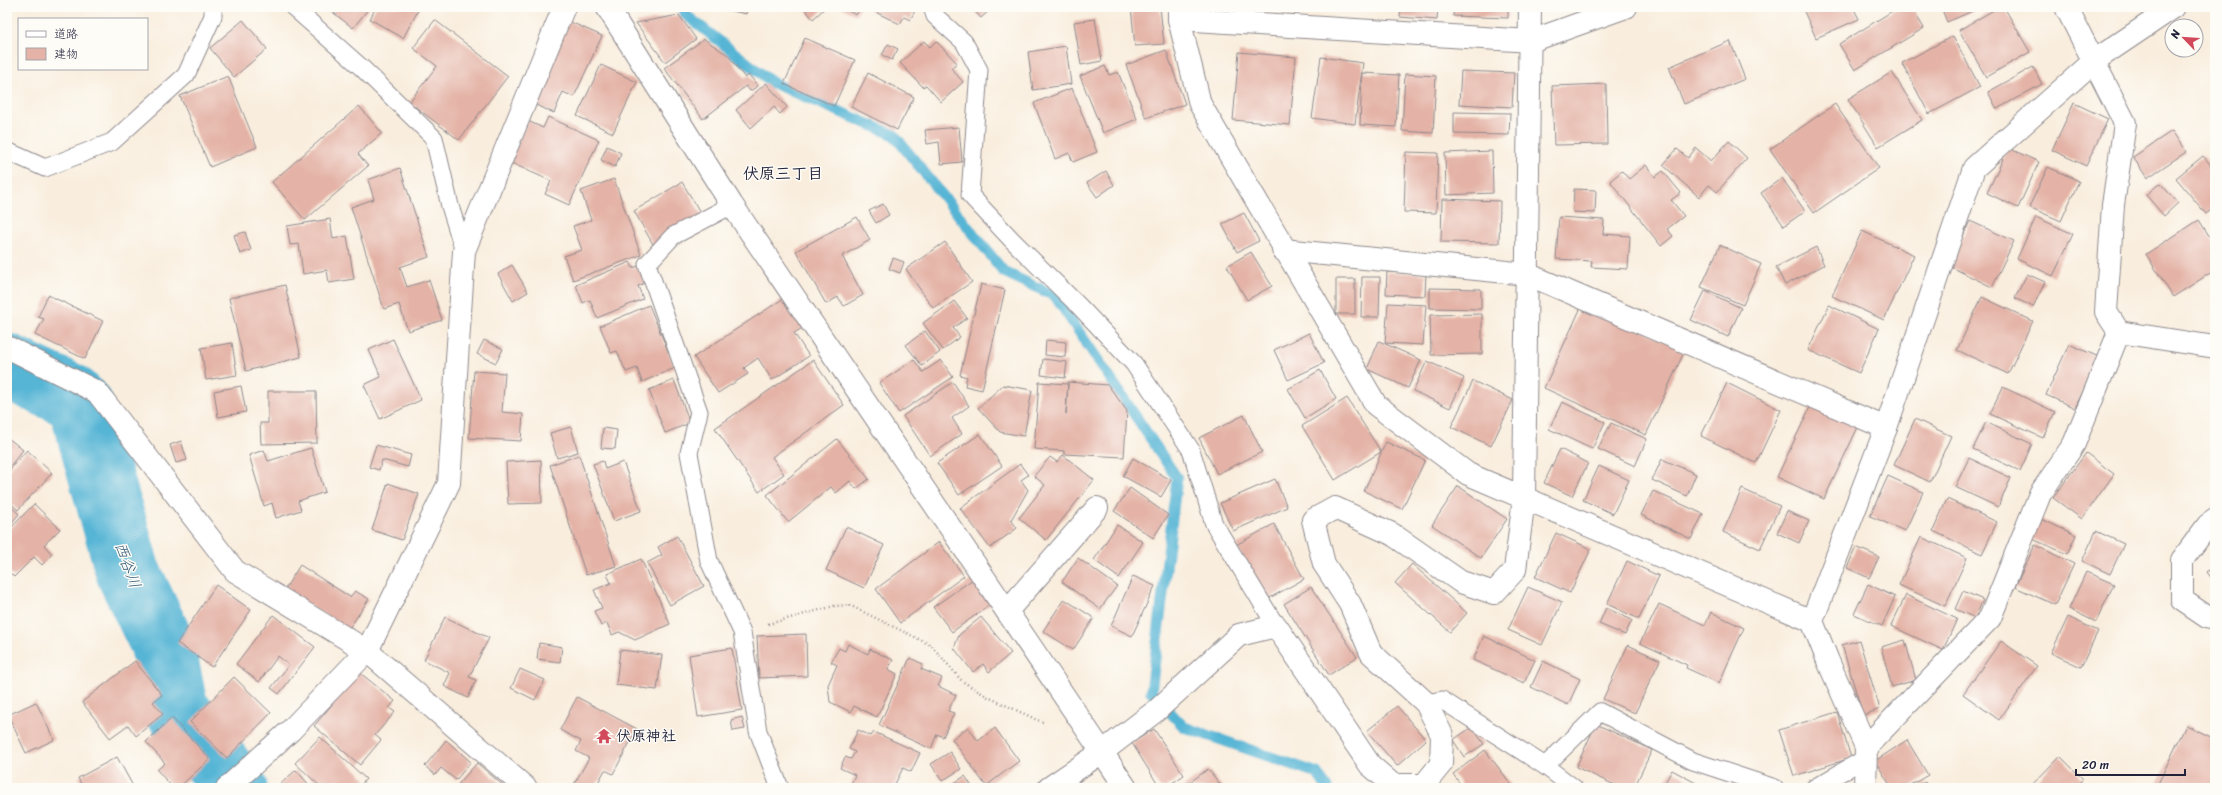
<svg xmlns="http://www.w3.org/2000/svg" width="2222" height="795" font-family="Sriracha,'Klee One',sans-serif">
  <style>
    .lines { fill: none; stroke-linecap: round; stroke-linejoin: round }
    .stream { stroke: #57b5d5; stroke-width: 11 }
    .river { stroke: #57b5d5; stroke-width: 65 }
    .building { fill: #e4b2a6 }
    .service-casing { stroke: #8e888c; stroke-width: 19 }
    .minor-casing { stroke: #8e888c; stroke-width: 24 }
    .tertiary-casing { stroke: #8e888c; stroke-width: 24 }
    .path { stroke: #8e888c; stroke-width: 2.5; stroke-dasharray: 1 3; stroke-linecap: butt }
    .service { stroke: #fff; stroke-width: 17 }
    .minor { stroke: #fff; stroke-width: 22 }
    .tertiary { stroke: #fff; stroke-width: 22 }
    .labels { text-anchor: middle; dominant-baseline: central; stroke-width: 3; stroke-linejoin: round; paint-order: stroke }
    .poi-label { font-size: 15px; font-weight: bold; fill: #22223b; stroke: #fdfcf7; text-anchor: start }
    .neighbourhood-label { font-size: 16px; font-weight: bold; fill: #22223b; stroke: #fdfcf7 }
    .water-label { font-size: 16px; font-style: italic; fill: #375d79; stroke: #fdfcf7 }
  </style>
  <rect width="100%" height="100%" fill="#fdfcf7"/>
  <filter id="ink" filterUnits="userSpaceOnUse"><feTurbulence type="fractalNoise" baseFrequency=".025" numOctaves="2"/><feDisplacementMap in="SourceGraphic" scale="8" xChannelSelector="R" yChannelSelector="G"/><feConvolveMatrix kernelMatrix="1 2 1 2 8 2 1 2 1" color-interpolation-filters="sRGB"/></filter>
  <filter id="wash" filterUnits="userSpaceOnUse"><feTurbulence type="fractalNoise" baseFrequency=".012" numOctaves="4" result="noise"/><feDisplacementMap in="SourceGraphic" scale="16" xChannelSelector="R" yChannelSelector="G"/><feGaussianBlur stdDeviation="0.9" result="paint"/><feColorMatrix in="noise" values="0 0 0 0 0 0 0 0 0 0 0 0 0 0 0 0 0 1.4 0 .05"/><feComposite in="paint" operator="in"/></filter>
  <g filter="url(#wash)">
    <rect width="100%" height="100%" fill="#f9eede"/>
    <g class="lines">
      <path class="stream" d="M683 7 686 15 773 83 894 135 1004 272 1055 296 1177 478 1151 692 1184 727 1317 773 1327 788"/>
      <path class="river" d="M7 366 69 395 81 406 128 572 162 643 176 708 235 788"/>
    </g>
    <g id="blocks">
      <g class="building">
        <path d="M326 7H370L353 28Z"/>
        <path d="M376 7H420L403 38 370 19Z"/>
        <path d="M714 7H747L746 14Z"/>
        <path d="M803 7H826L813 19Z"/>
        <path d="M841 7H861L856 15Z"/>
        <path d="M870 7H917L910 20 904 17 900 24 869 9Z"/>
        <path d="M975 7H993L981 18 973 9Z"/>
        <path d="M1131 7H1160L1164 44 1135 46Z"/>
        <path d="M1189 7H1234V9L1189 10Z"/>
        <path d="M1401 7H1438L1437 20 1400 17Z"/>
        <path d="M1454 7H1508V18L1453 16Z"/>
        <path d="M1802 7H1853L1859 19 1816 38Z"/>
        <path d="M1899 7H1911L1924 28 1855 70 1839 44Z"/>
        <path d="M1941 7H1982L1947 22Z"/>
        <path d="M1999 7H2004L2030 52 1986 77 1959 30Z"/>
        <path d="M679 15 696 39 665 62 636 23Z"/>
        <path d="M1095 19 1102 61 1081 65 1074 22Z"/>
        <path d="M243 20 267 49 234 77 210 48Z"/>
        <path d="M435 20 508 76 459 140 409 102 437 66 413 48Z"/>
        <path d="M566 20 602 36 574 97 563 92 554 113 529 102Z"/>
        <path d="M1953 36 1980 87 1929 114 1902 63Z"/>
        <path d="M805 38 855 60 834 106 784 84Z"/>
        <path d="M704 39 728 55 745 78 749 75 758 86 750 91 746 86 703 119 664 68Z"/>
        <path d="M924 41 930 47 936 41 957 63 951 68 963 82 941 102 926 85 923 87 900 63Z"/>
        <path d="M1730 41 1745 79 1684 104 1669 67Z"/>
        <path d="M888 44 898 49 892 60 882 55Z"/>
        <path d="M1066 46 1071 84 1033 90 1028 52Z"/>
        <path d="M1166 50 1185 104 1146 118 1126 65Z"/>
        <path d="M1239 52 1296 57 1290 125 1233 120Z"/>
        <path d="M1321 57 1363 63 1355 124 1312 118Z"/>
        <path d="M601 65 637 82 613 133 577 116Z"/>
        <path d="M1105 66 1109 75 1118 72 1137 119 1103 133 1080 76Z"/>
        <path d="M2033 67 2042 84 1997 109 1988 92Z"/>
        <path d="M1461 71 1514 73 1512 107 1459 104Z"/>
        <path d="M1892 72 1922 120 1878 147 1848 99Z"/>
        <path d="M868 73 914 97 897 130 851 107Z"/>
        <path d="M1362 73 1399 75 1396 127 1360 125Z"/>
        <path d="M1405 74 1436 76 1433 133 1402 131Z"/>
        <path d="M228 76 257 147 210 167 180 96Z"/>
        <path d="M766 83 787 107 780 114 774 107 751 128 736 110Z"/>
        <path d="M1606 84 1607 144 1554 145 1552 86Z"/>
        <path d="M1072 88 1097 152 1073 162 1069 153 1055 159 1034 103Z"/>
        <path d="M2074 103 2108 119 2086 166 2052 150Z"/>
        <path d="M1835 104 1879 168 1814 213 1770 149Z"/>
        <path d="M359 106 382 133 358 154 368 166 305 220 272 182Z"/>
        <path d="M1454 112 1510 113 1509 135 1454 134Z"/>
        <path d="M548 117 599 140 569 205 545 194 551 181 509 162 528 121 543 128Z"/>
        <path d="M959 127 962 162 941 164 939 142 927 144 925 130Z"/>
        <path d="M2172 131 2186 152 2147 178 2133 157Z"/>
        <path d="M1729 141 1747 158 1717 192 1709 185 1699 197 1663 165 1677 149 1688 158 1696 148 1711 161Z"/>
        <path d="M607 146 621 153 615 167 601 160Z"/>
        <path d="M2008 148 2039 162 2018 208 1987 193Z"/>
        <path d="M1492 151 1493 193 1446 195 1445 153Z"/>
        <path d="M1406 152 1438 153 1436 213 1404 212Z"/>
        <path d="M2203 156 2215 170V207L2206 214 2176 178Z"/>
        <path d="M1646 165 1655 177 1663 171 1681 193 1671 200 1684 216 1667 229 1673 236 1661 246 1610 181 1622 171 1629 179Z"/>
        <path d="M2048 167 2079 181 2061 221 2029 207Z"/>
        <path d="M400 168 429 257 400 267 407 287 429 280 442 320 408 331 399 304 384 309 351 207 374 199 368 180Z"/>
        <path d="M1106 171 1114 185 1097 197 1087 183Z"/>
        <path d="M1782 178 1805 211 1784 226 1761 193Z"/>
        <path d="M614 179 641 255 573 280 564 256 582 250 573 226 591 220 581 191Z"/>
        <path d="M682 182 703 217 654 246 634 211Z"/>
        <path d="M2160 183 2178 203 2164 216 2146 195Z"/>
        <path d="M1574 189 1596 190 1595 213 1573 212Z"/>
        <path d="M1442 199 1500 201 1499 243 1441 242Z"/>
        <path d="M883 204 889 215 876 223 869 211Z"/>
        <path d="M1244 213 1259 241 1237 252 1222 224Z"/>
        <path d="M857 217 870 240 842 256 863 295 844 306 838 297 826 304 796 251Z"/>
        <path d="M1559 217 1604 220 1603 234 1630 236 1628 269 1591 267 1592 261 1556 259Z"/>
        <path d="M2036 217 2073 234 2053 276 2017 259Z"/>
        <path d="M330 219 333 239 347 236 354 279 329 283 327 270 303 274 299 244 290 245 287 226Z"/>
        <path d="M2199 220 2215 245V270L2173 297 2146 254Z"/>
        <path d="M1970 221 2014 241 1992 287 1949 266Z"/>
        <path d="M1862 231 1914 255 1884 320 1832 296Z"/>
        <path d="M245 232 251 250 240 254 234 235Z"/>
        <path d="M945 242 972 282 933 308 906 269Z"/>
        <path d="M1720 245 1761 264 1743 305 1701 287Z"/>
        <path d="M1816 247 1824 265 1785 285 1776 267Z"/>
        <path d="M1251 252 1272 286 1247 300 1227 266Z"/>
        <path d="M893 258 904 262 900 273 889 269Z"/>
        <path d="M630 262 633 268 643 264 649 281 638 286 643 299 597 318 590 300 583 303 576 285Z"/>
        <path d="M512 265 528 292 513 301 498 274Z"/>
        <path d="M1387 272 1426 274 1425 296 1386 294Z"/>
        <path d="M2027 274 2045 282 2033 307 2015 298Z"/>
        <path d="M1362 277H1380L1379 317H1361Z"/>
        <rect x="1336" y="279" width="19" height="35"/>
        <path d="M981 284 1005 290 982 390 965 386 967 377 960 375Z"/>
        <path d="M285 285 301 357 246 371 229 298Z"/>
        <path d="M1430 288 1481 289V309L1430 308Z"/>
        <path d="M1705 291 1741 308 1728 337 1691 320Z"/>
        <path d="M48 295 103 321 85 359 35 335 44 319 38 317Z"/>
        <path d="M787 296 806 326 794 333 809 356 772 380 758 358 744 368 748 374 718 393 694 357Z"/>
        <path d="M1982 297 2033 321 2008 374 1957 350Z"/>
        <path d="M954 301 967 318 953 328 960 337 943 350 923 323Z"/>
        <path d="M1388 303 1426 305 1423 345 1385 343Z"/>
        <path d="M1583 303 1685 350 1646 435 1544 388Z"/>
        <path d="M649 305 675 368 642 382 637 368 626 372 617 351 611 353 600 326Z"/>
        <path d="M1829 305 1879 329 1859 373 1808 350Z"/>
        <path d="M1482 314V354L1431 355 1430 315Z"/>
        <path d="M925 331 940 352 922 366 906 345Z"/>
        <path d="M1309 333 1324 363 1288 380 1274 350Z"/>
        <path d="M393 339 421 400 380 419 364 385 381 377 369 350Z"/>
        <path d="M484 340 503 349 496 363 477 354Z"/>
        <path d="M1046 340 1066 342 1065 357 1045 355Z"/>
        <path d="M1379 341 1421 360 1408 388 1367 369Z"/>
        <path d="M232 343 237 375 206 380 201 348Z"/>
        <path d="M2069 344 2099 357 2075 408 2046 395Z"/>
        <path d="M1043 359 1067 362 1065 378 1041 375Z"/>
        <path d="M813 360 844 405 772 457 784 474 759 492 715 428Z"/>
        <path d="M914 360 923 372 941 360 953 377 899 413 879 383Z"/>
        <path d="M1427 361 1464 378 1450 408 1413 391Z"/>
        <path d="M1320 370 1336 399 1305 418 1288 389Z"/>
        <path d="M474 371 505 373 502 412 523 414 521 441 469 438Z"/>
        <path d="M674 380 690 423 665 433 649 390Z"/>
        <path d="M1473 381 1513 400 1491 446 1451 427Z"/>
        <path d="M953 382 969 406 952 418 962 434 930 456 903 416Z"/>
        <path d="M1039 382 1068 384 1066 414 1068 382 1108 385 1127 411 1124 457 1064 454V451L1034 449Z"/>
        <path d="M1727 383 1781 410 1756 463 1701 436Z"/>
        <path d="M1003 385 1032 390 1024 436 1000 432 978 408Z"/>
        <path d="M241 386 246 412 218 417 214 391Z"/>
        <path d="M2003 387 2055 412 2043 438 1990 414Z"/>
        <path d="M268 391H316L317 443 261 444 260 423H268Z"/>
        <path d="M1347 398 1381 452 1335 480 1302 426Z"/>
        <path d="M1562 402 1605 422 1592 449 1549 429Z"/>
        <path d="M1811 405 1858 427 1824 499 1777 477Z"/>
        <path d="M1244 415 1262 452 1217 474 1199 438Z"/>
        <path d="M1915 419 1951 436 1930 482 1894 465Z"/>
        <path d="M1986 422 2032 444 2020 471 1973 449Z"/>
        <path d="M1611 423 1647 439 1635 466 1598 449Z"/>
        <path d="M571 427 578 452 557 458 550 433Z"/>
        <path d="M603 428 617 430 615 449 601 448Z"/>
        <path d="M980 434 1002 466 959 495 937 463Z"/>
        <path d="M7 437 23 450 7 470Z"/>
        <path d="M837 439 869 479 856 489 850 481 836 493 831 487 788 522 767 495Z"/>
        <path d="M181 441 187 460 176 463 170 445Z"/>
        <path d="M1386 442 1425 460 1402 509 1364 491Z"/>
        <path d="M376 445 411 455 408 467 382 460 379 470 369 467Z"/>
        <path d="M311 448 325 492 298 501 301 510 276 518 272 503 264 506 249 455 264 450 268 461Z"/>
        <path d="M1560 449 1588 463 1572 496 1544 483Z"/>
        <path d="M27 450 52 473 18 510 7 500V472Z"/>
        <path d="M2086 453 2114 474 2082 519 2053 498Z"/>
        <path d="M579 455 616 566 586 575 550 465Z"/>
        <path d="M1063 455 1094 480 1046 540 1019 518 1045 485 1034 476 1050 457 1057 462Z"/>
        <path d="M1133 458 1171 480 1161 497 1123 476Z"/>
        <path d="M1969 458 2011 478 1998 507 1955 487Z"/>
        <path d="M1662 459 1696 474 1687 496 1652 480Z"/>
        <path d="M541 460 542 503 508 504 506 462Z"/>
        <path d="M603 461 605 469 623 462 641 511 614 521 593 464Z"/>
        <path d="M1020 464 1028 475 1021 480 1028 490 1011 520 1017 528 990 548 960 508Z"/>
        <path d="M1599 466 1629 480 1613 514 1583 500Z"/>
        <path d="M1888 476 1923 492 1905 531 1870 516Z"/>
        <path d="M1275 479 1287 507 1233 531 1220 503Z"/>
        <path d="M388 483 419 494 402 540 372 530Z"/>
        <path d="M1458 486 1507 519 1481 558 1432 525Z"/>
        <path d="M1130 488 1168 515 1153 538 1114 511Z"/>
        <path d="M1742 489 1780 506 1760 549 1723 532Z"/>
        <path d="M1653 491 1703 514 1691 539 1641 515Z"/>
        <path d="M1947 499 1997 522 1982 554 1933 531Z"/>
        <path d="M7 503 19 514 7 528Z"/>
        <path d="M34 504 60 529 44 545 52 554 42 565 34 557 14 577 7 570V532Z"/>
        <path d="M1787 511 1809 521 1799 543 1777 533Z"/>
        <path d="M2039 518 2076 535 2067 554 2030 538Z"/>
        <path d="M1274 524 1304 579 1266 600 1236 545Z"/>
        <path d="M1117 525 1143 542 1119 578 1094 560Z"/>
        <path d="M846 527 884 545 864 588 826 570Z"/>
        <path d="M2096 531 2124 544 2110 574 2082 561Z"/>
        <path d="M1556 533 1591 549 1570 593 1535 577Z"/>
        <path d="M677 536 704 586 670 605 647 563 662 555 658 547Z"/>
        <path d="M1921 537 1967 558 1945 606 1899 585Z"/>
        <path d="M939 542 964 576 900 623 876 589Z"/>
        <path d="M2035 545 2074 564 2055 605 2015 587Z"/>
        <path d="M1856 547 1879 557 1869 578 1847 568Z"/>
        <path d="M1078 558 1117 586 1100 609 1062 582Z"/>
        <path d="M641 559 670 624 635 640 619 632 612 635 607 623 601 626 594 611 602 608 594 590 611 583 607 574Z"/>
        <path d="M1627 561 1659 576 1639 619 1607 604Z"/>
        <path d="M1412 564 1467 613 1450 632 1395 583Z"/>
        <path d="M300 565 350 597 355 591 369 599 348 630 285 589Z"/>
        <path d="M2215 565V583L2207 572Z"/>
        <path d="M2086 572 2114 584 2096 622 2069 609Z"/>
        <path d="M1133 576 1155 586 1132 636 1111 626Z"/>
        <path d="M976 577 994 602 952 632 933 607Z"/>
        <path d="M1868 584 1895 597 1882 626 1854 614Z"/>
        <path d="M216 585 251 610 212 667 177 643Z"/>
        <path d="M1311 587 1357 657 1329 675 1284 604Z"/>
        <path d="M1528 587 1562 602 1542 645 1508 630Z"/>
        <path d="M1963 591 1983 600 1975 618 1955 609Z"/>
        <path d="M1906 595 1957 619 1943 650 1891 626Z"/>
        <path d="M1064 599 1094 618 1073 650 1043 631Z"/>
        <path d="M1659 604 1705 625 1711 612 1744 628 1719 683 1686 668 1687 665 1640 643Z"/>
        <path d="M1606 608 1632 620 1625 635 1599 624Z"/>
        <path d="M273 615 315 647 279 694 271 688 289 665 278 656 259 682 236 664Z"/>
        <path d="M445 617 489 638 469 677 476 680 468 698 444 686 450 673 424 660Z"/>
        <path d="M981 617 1011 653 989 672 983 664 973 672 954 648 959 635Z"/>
        <path d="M2068 617 2098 631 2081 667 2051 653Z"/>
        <path d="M806 634 807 676 759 678 757 636Z"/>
        <path d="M1484 636 1535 660 1524 683 1473 660Z"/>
        <path d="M1859 640 1880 709 1863 715 1842 645Z"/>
        <path d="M1905 640 1916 680 1892 687 1881 647Z"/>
        <path d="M2001 641 2037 666 1999 720 1963 694Z"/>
        <path d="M539 643 562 647 560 662 537 659Z"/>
        <path d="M848 644 868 654 870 649 893 660 888 669 897 674 877 717 854 706 851 712 830 702 828 685 837 665 831 662 839 648 845 651Z"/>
        <path d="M1628 645 1660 660 1635 713 1603 699Z"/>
        <path d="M732 648 742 710 698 717 689 655Z"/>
        <path d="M620 650 662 655 657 690 616 685Z"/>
        <path d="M910 658 923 664 921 669 942 678 938 686 956 695 948 711 954 713 943 737 937 734 931 749 879 725Z"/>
        <path d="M135 661 162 695 153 702 163 714 136 736 128 725 110 738 82 702Z"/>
        <path d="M1543 661 1580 679 1568 705 1531 687Z"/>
        <path d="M520 669 545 680 535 700 511 688Z"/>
        <path d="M359 672 395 701 389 708 395 712 375 735 381 740 360 765 314 726Z"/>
        <path d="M234 677 271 713 227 758 190 722Z"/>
        <path d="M577 697 637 729 613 774 605 770 595 788H577L573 786 589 758 576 751 581 741 560 730Z"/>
        <path d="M36 702 54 740 26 753 8 715Z"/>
        <path d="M1397 706 1426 740 1397 766 1367 731Z"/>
        <path d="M1837 712 1851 758 1794 776 1779 730Z"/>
        <path d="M742 717 745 729 733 731 731 720Z"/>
        <path d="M172 718 210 759 178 788H173L157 770 165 763 146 742Z"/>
        <path d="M1596 724 1652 750 1634 788H1621L1576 767Z"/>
        <path d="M2186 725 2215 739V788H2156Z"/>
        <path d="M968 727 978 741 995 728 1019 761 986 786 952 739Z"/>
        <path d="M1472 727 1484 744 1464 757 1453 740Z"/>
        <path d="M1154 729 1184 775 1165 788H1160L1132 743Z"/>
        <path d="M858 730 871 736 874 732 920 753 911 772 903 768 893 788H860L851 784 855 775 840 768 845 757 851 759 855 752 849 749Z"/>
        <path d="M320 737 366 779 358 788H322L295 763Z"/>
        <path d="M446 740 471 762 456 780 441 768 435 775 425 766Z"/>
        <path d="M1907 740 1928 775 1906 788H1892L1875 761Z"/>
        <path d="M1485 750 1514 788H1463L1453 774Z"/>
        <path d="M950 752 961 769 942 781 931 764Z"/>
        <path d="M2060 756 2083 779 2074 788H2029Z"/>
        <path d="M117 757 134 788H83L78 778Z"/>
        <path d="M477 763 506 788H455Z"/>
        <path d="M1208 769 1223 788H1182Z"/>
        <path d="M296 770 312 788H276Z"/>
        <path d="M1672 770 1705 788H1662Z"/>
        <path d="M965 776 973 788H947Z"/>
        <path d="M1925 782 1929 788H1914Z"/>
      </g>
    </g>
  </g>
  <g filter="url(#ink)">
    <use href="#blocks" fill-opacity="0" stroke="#8e888c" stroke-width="1"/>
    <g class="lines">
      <defs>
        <g id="service">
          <path d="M293 7 362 68 434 138 450 206 464 251"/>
          <path d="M932 7 935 16 964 42 979 70 970 195 1012 240 1079 306 1134 364 1191 450 1214 524 1276 626"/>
          <path d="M7 151 45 168 112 142 186 75 213 16V7"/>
          <path d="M732 205 673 236 647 264 699 412 689 453 709 561 742 632 758 731 780 788"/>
          <path d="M1426 703 1442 700 1545 766 1574 788"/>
          <path d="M1545 766 1600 712 1693 761 1775 788"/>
          <path d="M1814 788 1866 758"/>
        </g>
        <g id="minor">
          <path d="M607 7 732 205 1102 752"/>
          <path d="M1179 7V19L1200 104 1376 405 1468 474 1812 621"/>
          <path d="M2066 7 2125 123 2113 205 2106 312 2119 332 2215 347"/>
          <path d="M1179 19 1531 41 1626 7"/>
          <path d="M1283 250 1527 274 1886 428"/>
          <path d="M7 347 97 392 235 571 367 651 526 788"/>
          <path d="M2215 520 2208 525 2182 560V600L2207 617 2215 619"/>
          <path d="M1007 611 1097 508"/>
          <path d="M1866 747 1990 618 2040 494 2074 444 2119 332"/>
          <path d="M227 788 291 730 367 651 449 483 464 251 564 7"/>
          <path d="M1049 788 1102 752 1157 710 1239 635 1276 626 1370 765 1393 785H1424L1441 764 1442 735 1426 703 1371 653 1350 604 1324 564 1313 520 1335 508 1392 534 1461 582 1494 593 1515 570 1524 498 1530 7"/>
          <path d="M1865 788 1866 747 1828 661 1812 621 1886 428 1974 168 2094 61 2174 7"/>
        </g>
        <path id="tertiary" d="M1102 752 1126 788"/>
      </defs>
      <use href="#service" class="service-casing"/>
      <use href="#minor" class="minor-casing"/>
      <use href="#tertiary" class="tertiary-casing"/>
      <path class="path" d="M768 624 834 606 849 605 931 645 962 681 988 697 1044 723"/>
      <use href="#service" class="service"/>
      <use href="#minor" class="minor"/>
      <use href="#tertiary" class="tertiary"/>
    </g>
  </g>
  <defs>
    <symbol id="temple-bare" viewBox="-9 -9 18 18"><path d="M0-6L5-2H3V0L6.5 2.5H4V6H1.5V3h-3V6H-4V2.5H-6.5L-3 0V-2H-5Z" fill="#d1495b" stroke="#fdfcf7" stroke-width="2.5" paint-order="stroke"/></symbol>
  </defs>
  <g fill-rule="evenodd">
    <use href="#temple-bare" x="593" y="725" width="22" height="22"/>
  </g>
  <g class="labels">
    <g class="poi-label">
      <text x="616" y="736">伏原神社</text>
    </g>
    <g class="neighbourhood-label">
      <text x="783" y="173">伏原三丁目</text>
    </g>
    <g class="water-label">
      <text transform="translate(128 565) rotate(70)">西谷川</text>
    </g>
  </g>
  <rect width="2222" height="795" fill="none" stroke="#fdfcf7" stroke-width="24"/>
  <rect x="18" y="18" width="130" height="52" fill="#fdfcf7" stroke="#a5a5ac"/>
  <rect x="26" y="31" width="20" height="6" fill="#ffffff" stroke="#a5a5ac"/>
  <text x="54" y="38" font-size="12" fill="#22223b">道路</text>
  <rect x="26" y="48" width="20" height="12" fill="#e4b2a6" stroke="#a5a5ac"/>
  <text x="54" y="58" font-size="12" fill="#22223b">建物</text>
  <g transform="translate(2184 38) rotate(295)"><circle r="19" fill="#fdfcf7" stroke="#a5a5ac"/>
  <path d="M0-3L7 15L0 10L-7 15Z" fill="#d1495b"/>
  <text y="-6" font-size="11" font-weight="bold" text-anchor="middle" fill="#22223b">N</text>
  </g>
  <path d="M2076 769v6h109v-6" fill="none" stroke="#22223b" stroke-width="2"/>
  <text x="2082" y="769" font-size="12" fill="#22223b" stroke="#fdfcf7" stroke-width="3" paint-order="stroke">20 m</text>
</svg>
